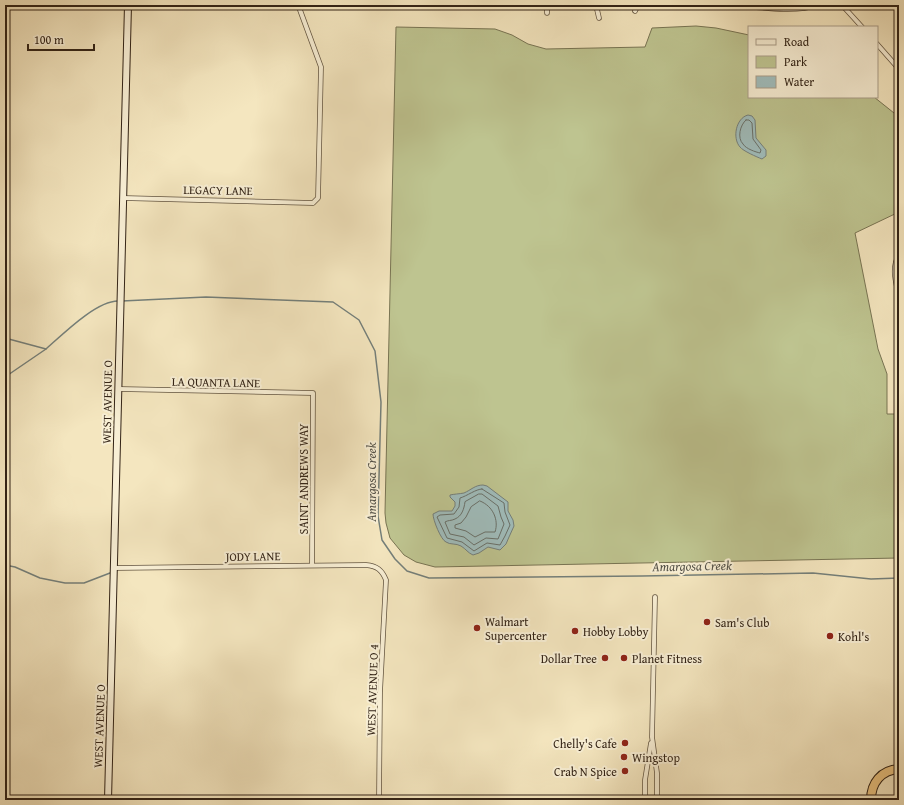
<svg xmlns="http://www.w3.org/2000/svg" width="904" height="805" font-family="'Gentium Book Plus',serif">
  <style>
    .green { fill: #bec490; stroke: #787453 }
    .water { fill: #a0bdbc; stroke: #747f7a }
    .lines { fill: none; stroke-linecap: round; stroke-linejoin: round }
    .shore { stroke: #697069; stroke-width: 1 }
    .stream { stroke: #747f7a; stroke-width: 1.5 }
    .street-casing { stroke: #625440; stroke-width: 5.5 }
    .secondary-casing { stroke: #322316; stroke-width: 8 }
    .highway-casing { stroke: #322316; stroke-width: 10 }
    .street { stroke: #f8efd5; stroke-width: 4 }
    .secondary { stroke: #f8efd5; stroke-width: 6 }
    .highway { stroke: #eac380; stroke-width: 8 }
    .poi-dot { fill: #8f2418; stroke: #f8efd5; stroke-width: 1.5 }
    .labels { text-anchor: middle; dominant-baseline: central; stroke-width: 4; stroke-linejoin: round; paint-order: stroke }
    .street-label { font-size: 12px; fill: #322316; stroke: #f8efd5 }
    .poi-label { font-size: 12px; fill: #322316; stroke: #f8efd5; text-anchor: start }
    .water-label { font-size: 13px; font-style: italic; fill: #535148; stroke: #f8efd5 }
  </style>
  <rect width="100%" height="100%" fill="#f4e6bf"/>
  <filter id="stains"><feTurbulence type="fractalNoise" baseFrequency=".005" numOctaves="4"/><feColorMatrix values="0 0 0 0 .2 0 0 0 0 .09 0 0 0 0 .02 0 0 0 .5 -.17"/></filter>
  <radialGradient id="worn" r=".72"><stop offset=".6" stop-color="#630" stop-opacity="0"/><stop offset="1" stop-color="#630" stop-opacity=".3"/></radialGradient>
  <path class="green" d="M696 26 716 28 749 35V97H874L899 117V212L855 233 878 349 887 374V414H899V558L435 567 416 562 404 555 390 538 386 523 385 513 396 27 495 29 512 35 528 44 546 49 645 47 652 28Z"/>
  <g class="water">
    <path d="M748 115 752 116 755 120 756 138 766 150V156L762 159C757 157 743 151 740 147 732 138 736 118 748 115Z"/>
    <path d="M483 485 487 486 508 502V511L513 520 514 526 509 537 506 544 500 550 488 547 479 553 473 555C468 553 466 549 461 546 456 543 450 545 446 542 441 540 433 520 433 514L439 511H452L455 506V502L450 497V495C454 494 459 494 464 493 471 490 475 485 483 485Z"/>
  </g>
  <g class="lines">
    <g class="shore">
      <path d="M746 120H749L752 123 753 139 761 150 760 153C756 152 746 149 743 144 737 138 740 125 746 120Z"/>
      <path d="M482 489 504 503 505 512 510 525 505 536 500 545 487 543 474 551 462 542 447 538 437 517 440 515 454 514 459 507 460 498C467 496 476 489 482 489Z"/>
      <path d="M479 494H482L498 506 501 517 504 524 498 539 486 538 474 545 464 537 450 534 445 522C448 520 451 521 455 519 462 516 464 509 465 502Z"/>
      <path d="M480 501C493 506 499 520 495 532H485L475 537 466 531 455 528V525L461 523 466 517 471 507Z"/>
    </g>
    <g class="stream">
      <path d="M122 301 206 297 333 302 359 320 375 351 381 402 378 516 382 540 395 559 407 571 429 578 642 576 813 573 871 579 899 578"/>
      <path d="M5 338 46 349C63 334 96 301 118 301"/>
      <path d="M5 377 46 349"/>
      <path d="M5 565 15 567 40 578 65 583H84L110 573"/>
    </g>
    <defs>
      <g id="street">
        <path d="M596 5 599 18"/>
        <path d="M679 5H688"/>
        <path d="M736 5C758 7 796 13 817 5"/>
        <path d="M842 5 862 27"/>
        <path d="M635 11 638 5"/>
        <path d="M547 13V5"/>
        <path d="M877 44 899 69"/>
        <path d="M123 198 313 203 318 198 321 67 300 10V5"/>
        <path d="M899 255C891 268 896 282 899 296"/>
        <path d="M119 389 313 393 312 565"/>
        <path d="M114 568 366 565C377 566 382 570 386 580L380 692 379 800"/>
        <path d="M655 597 652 737 657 773V800"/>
        <path d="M645 800V780L651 743"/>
      </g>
      <path id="secondary" d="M108 800 128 5"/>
      <path id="highway" d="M871 800C871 783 881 770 899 769"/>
    </defs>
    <use href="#street" class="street-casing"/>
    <use href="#secondary" class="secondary-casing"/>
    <use href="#highway" class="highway-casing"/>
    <use href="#street" class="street"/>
    <use href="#secondary" class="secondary"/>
    <use href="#highway" class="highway"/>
  </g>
  <g class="poi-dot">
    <circle cx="707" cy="622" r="4"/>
    <circle cx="477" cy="628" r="4"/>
    <circle cx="575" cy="631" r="4"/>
    <circle cx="830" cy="636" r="4"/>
    <circle cx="605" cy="658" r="4"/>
    <circle cx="624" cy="658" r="4"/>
    <circle cx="625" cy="743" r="4"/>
    <circle cx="624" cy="757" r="4"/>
    <circle cx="625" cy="771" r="4"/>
  </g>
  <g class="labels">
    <g class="street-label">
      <text transform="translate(218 190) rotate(1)">LEGACY LANE</text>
      <text transform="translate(216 382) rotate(1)">LA QUANTA LANE</text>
      <text transform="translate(107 402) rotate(-89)">WEST AVENUE O</text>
      <text transform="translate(303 479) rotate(-90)">SAINT ANDREWS WAY</text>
      <text transform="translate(253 556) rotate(-1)">JODY LANE</text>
      <text transform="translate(372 690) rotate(-88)">WEST AVENUE O 4</text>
      <text transform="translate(99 726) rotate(-88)">WEST AVENUE O</text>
    </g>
    <g class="poi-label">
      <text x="485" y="621">Walmart<tspan x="485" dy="14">Supercenter</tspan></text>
      <text x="715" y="622">Sam's Club</text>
      <text x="583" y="631">Hobby Lobby</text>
      <text x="838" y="636">Kohl's</text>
      <text x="597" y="658" text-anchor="end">Dollar Tree</text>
      <text x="632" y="658">Planet Fitness</text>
      <text x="617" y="743" text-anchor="end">Chelly's Cafe</text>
      <text x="632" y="757">Wingstop</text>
      <text x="617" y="771" text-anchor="end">Crab N Spice</text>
    </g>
    <g class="water-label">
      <text transform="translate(371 482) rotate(-90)">Amargosa Creek</text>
      <text transform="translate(692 566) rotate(-1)">Amargosa Creek</text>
    </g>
  </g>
  <rect width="904" height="805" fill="none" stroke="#f4e6bf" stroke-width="20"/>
  <rect x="6" y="6" width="892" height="793" fill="none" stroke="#322316" stroke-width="2"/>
  <rect x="10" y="10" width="884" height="785" fill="none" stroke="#322316"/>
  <rect x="748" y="26" width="130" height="72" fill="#f8efd5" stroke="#a99d89"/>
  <rect x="756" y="39" width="20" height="6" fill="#f8efd5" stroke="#a99d89"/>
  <text x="784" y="46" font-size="12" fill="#322316">Road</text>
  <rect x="756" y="56" width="20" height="12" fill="#bec490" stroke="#a99d89"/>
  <text x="784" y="66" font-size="12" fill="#322316">Park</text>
  <rect x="756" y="76" width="20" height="12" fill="#a0bdbc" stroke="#a99d89"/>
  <text x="784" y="86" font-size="12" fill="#322316">Water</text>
  <path d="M28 44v6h66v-6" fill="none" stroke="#322316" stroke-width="2"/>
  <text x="34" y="44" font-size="12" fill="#322316" stroke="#f8efd5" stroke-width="3" paint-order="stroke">100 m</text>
  <rect width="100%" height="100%" filter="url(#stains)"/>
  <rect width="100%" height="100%" fill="url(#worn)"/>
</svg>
